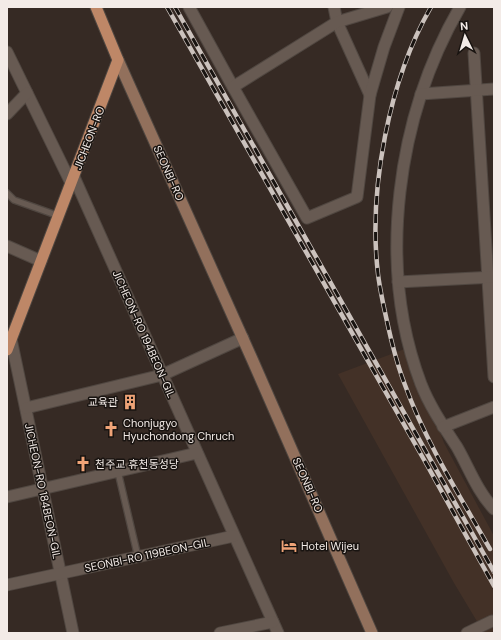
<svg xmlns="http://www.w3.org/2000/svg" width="501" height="640" font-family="'DM Sans','Noto Sans KR',sans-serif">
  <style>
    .built { fill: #433127 }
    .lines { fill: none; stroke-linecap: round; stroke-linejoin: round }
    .service-casing { stroke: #504741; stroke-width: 8 }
    .minor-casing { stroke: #504741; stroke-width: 13 }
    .tertiary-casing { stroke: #504741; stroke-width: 13 }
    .secondary-casing { stroke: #504741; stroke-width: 13 }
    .primary-casing { stroke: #504741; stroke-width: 13 }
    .service { stroke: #675a52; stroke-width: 5.5 }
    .minor { stroke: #675a52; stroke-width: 11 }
    .tertiary { stroke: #675a52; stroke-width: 11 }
    .secondary { stroke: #92705c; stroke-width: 11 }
    .primary { stroke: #be8767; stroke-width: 11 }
    .rail-casing { stroke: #cbc2bd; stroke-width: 4.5 }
    .rail { stroke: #191411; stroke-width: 3; stroke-dasharray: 9; stroke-linecap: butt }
    .labels { text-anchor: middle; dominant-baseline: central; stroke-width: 3; stroke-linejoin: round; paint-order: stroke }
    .street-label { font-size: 11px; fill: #f3ebe7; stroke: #191411 }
    .poi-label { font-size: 11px; fill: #f3ebe7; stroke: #191411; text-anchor: start }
  </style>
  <rect width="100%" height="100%" fill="#362a24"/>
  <path class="built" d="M410 347 444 443 494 536V633H484L454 583 338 374Z"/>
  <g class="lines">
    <defs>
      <g id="service">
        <path d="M7 193 14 200 59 216"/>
        <path d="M118 472 138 557"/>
      </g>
      <g id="minor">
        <path d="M189 7 233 87"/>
        <path d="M334 7 337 22 370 95"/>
        <path d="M387 7 337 22 233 87 307 218 357 197 370 95 384 47 399 7"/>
        <path d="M460 7C397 116 376 265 421 384 430 407 444 427 457 447 469 468 477 491 494 509"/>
        <path d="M7 52 71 183"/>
        <path d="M474 53 494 377"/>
        <path d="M421 94 494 89"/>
        <path d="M7 114 27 93"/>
        <path d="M74 177 278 633"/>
        <path d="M7 246 41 261"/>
        <path d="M398 282 494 277"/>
        <path d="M11 339 73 633"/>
        <path d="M26 408 162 375 243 338"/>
        <path d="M443 427 494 407"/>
        <path d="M7 497 197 453"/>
        <path d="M7 585 234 536"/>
        <path d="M220 633 273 622"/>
      </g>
      <path id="tertiary" d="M467 633 492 621"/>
      <path id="secondary" d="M118 60 252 359 372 633"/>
      <path id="primary" d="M7 350 118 60 96 7"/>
    </defs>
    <use href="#service" class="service-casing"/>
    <use href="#minor" class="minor-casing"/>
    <use href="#tertiary" class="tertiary-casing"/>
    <use href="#secondary" class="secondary-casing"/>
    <use href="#primary" class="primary-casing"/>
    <use href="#service" class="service"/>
    <use href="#minor" class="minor"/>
    <use href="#tertiary" class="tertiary"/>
    <use href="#secondary" class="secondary"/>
    <use href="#primary" class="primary"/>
    <defs>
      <g id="rail">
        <path d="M167 7 427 465 494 586"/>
        <path d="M175 7 494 572"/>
        <path d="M431 7C389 80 368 190 378 274 379 283 381 293 383 303 389 331 395 359 405 385 426 443 460 496 490 549"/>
      </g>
    </defs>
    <use href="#rail" class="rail-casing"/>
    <use href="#rail" class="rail"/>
  </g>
  <defs>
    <symbol id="building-bare" viewBox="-9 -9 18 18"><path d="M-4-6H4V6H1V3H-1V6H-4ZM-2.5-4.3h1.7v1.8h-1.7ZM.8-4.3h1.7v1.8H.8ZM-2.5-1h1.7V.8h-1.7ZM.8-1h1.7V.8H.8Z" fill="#efa377" stroke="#191411" stroke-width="2.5" paint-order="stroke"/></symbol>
    <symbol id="church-bare" viewBox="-9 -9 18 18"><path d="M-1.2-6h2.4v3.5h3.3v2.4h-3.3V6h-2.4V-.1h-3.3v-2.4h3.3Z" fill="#efa377" stroke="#191411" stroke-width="2.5" paint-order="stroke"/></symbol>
    <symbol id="hotel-bare" viewBox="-9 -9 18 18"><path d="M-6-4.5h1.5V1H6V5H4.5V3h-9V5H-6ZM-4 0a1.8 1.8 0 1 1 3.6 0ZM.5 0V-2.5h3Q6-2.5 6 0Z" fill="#efa377" stroke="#191411" stroke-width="2.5" paint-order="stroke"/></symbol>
  </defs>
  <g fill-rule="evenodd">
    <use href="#building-bare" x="119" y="391" width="22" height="22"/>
    <use href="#church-bare" x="100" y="418" width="22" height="22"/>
    <use href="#church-bare" x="72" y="453" width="22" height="22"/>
    <use href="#hotel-bare" x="278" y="535" width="22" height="22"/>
  </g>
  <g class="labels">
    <g class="street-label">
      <text transform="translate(89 138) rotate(-69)">JICHEON-RO</text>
      <text transform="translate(169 173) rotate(66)">SEONBI-RO</text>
      <text transform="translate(144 334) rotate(66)">JICHEON-RO 194BEON-GIL</text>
      <text transform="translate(308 485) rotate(66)">SEONBI-RO</text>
      <text transform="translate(43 491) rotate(78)">JICHEON-RO 184BEON-GIL</text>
      <text transform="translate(147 555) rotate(-12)">SEONBI-RO 119BEON-GIL</text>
    </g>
    <g class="poi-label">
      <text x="118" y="402" text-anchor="end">교육관</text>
      <text x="123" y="423">Chonjugyo<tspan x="123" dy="13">Hyuchondong Chruch</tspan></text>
      <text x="95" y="464">천주교 휴천동성당</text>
      <text x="301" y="546">Hotel Wijeu</text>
    </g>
  </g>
  <rect width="501" height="640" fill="none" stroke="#f3ebe7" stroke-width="16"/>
  <g transform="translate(465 36) rotate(355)" stroke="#191411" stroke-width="3" paint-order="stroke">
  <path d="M0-3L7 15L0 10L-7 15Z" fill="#f3ebe7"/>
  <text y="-6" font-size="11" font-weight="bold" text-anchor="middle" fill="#f3ebe7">N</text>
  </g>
</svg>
